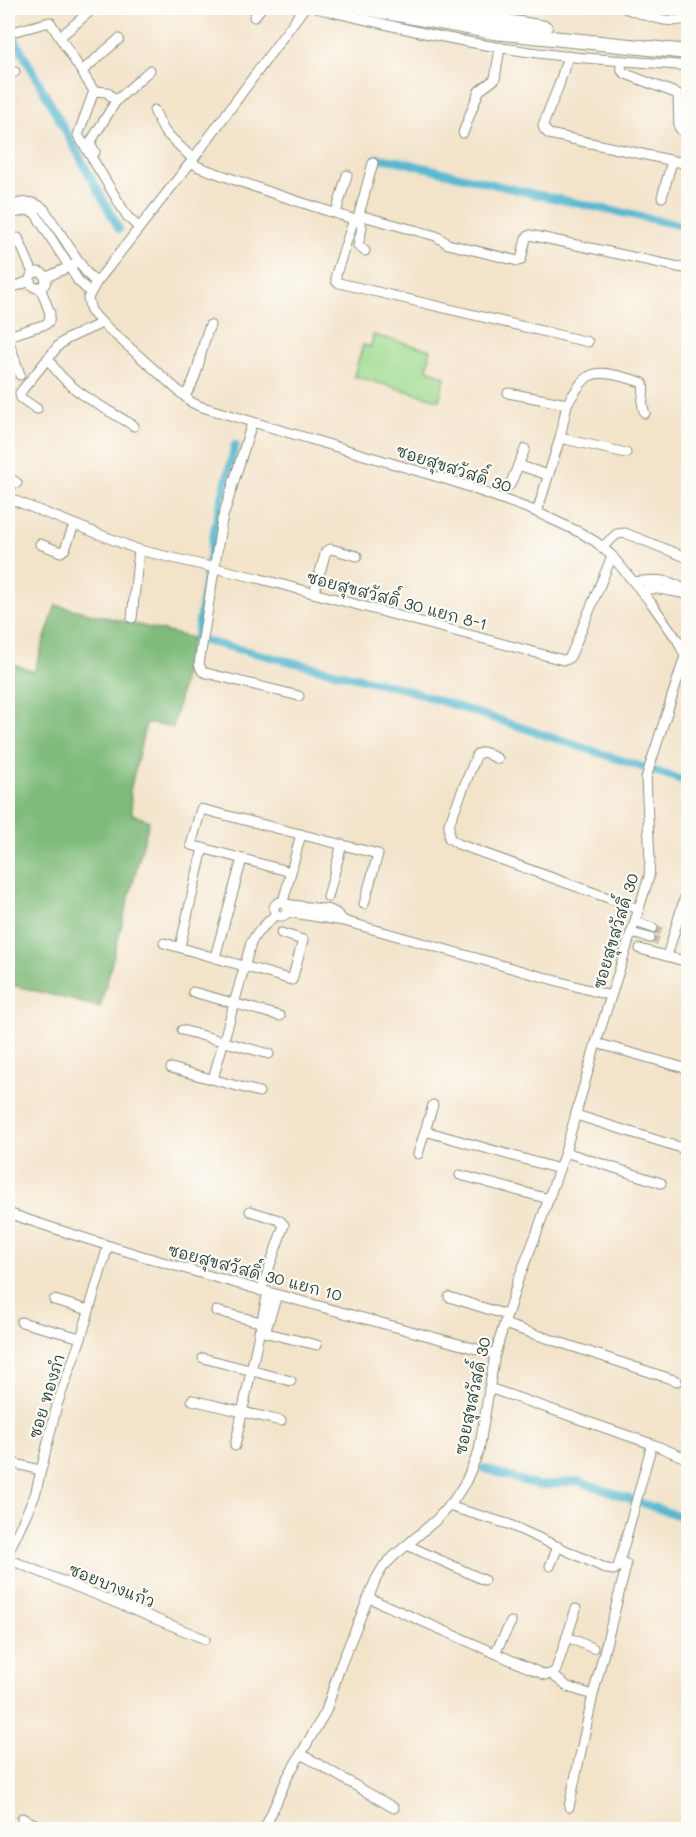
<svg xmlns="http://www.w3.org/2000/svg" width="696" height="1837" font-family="Mali,'Playpen Sans Thai',sans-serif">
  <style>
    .green { fill: #9fdb8f; stroke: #5f8c62; stroke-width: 1.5 }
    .forest { fill: #7fbb7a; stroke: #4f7c57; stroke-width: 1.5 }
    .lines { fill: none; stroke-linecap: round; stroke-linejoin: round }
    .canal { stroke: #54bad2; stroke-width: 8 }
    .minor-tunnel { stroke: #c9c2ab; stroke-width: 9; stroke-dasharray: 9 4.5; stroke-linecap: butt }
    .minor-casing { stroke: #89907e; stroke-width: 11 }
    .highway-casing { stroke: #89907e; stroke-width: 16 }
    .minor { stroke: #fff; stroke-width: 9 }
    .highway { stroke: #fff; stroke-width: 14 }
    .labels { text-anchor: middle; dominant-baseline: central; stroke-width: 4.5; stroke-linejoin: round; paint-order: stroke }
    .street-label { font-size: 16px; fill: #1f3d34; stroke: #fdfcf7 }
  </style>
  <rect width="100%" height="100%" fill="#fdfcf7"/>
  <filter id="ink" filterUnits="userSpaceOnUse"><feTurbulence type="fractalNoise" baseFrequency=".0167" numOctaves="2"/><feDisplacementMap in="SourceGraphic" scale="12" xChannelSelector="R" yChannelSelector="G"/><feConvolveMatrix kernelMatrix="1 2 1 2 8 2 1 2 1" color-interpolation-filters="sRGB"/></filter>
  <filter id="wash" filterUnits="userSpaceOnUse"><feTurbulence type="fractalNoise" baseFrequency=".008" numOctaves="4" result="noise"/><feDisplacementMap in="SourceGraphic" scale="24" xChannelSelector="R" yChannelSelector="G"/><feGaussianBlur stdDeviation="1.35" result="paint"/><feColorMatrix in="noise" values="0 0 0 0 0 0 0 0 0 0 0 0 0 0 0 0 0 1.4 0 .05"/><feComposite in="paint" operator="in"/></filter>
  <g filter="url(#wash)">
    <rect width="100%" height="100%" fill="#f3e3c9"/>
    <path class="green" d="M373 335 431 350 427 369 445 377 439 400 354 376 363 345 371 347Z"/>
    <path class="forest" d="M56 605 192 638 173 727 146 723 130 790 132 814 149 821 100 1007 8 984V662L34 672Z"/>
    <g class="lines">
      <g class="canal">
        <path d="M8 26 119 229"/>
        <path d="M378 158 398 161 534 194 688 227"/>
        <path d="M235 445 215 526 196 639 401 688 688 782"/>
        <path d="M483 1468 539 1486 578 1481 688 1519"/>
      </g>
    </g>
  </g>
  <g filter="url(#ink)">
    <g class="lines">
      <g class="minor-tunnel">
        <path d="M653 928 663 932"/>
        <path d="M650 938 660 942"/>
      </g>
      <defs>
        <g id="minor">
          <path d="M316 8C392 26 469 45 546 54 593 60 641 61 688 66"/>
          <path d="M624 8C643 14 669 26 688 18"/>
          <path d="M254 17 261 8"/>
          <path d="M8 33 50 22 94 91 78 135 127 216 139 228"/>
          <path d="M60 37 88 13"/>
          <path d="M568 56 559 85 543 125 544 129 549 134 688 164"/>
          <path d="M620 60 622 71 626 74 678 94 679 127 681 130 688 133"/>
          <path d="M82 71 119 39"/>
          <path d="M8 75 15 72"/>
          <path d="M94 91 107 92 116 101"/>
          <path d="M154 110 164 131 193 159"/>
          <path d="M463 133 479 91 495 79 500 47"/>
          <path d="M95 152 90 143 116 101 150 70"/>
          <path d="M191 162 199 167 272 193 359 221 362 227 358 246 365 251"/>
          <path d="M662 197 672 161"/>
          <path d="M8 206C22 202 32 199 44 209L86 272 96 283"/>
          <path d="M336 213 347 175"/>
          <path d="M8 215 27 210 35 213 79 282 90 292"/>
          <path d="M359 215 436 236 448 244 518 261 521 260 526 238 530 235 688 269"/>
          <path d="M358 218 373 163"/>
          <path d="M354 219 336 274V281L339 283 588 342"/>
          <path d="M18 238 33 273"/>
          <circle cx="38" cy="280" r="8"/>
          <path d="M45 278 73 265"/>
          <path d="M8 289 30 281"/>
          <path d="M8 336 46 324 49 321 50 313 40 287"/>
          <path d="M8 339 20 375"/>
          <path d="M48 358C65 390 104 407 134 426"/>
          <path d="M508 393 567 404 560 438 537 512"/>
          <path d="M185 396C201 373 199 350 210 325"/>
          <path d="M567 404C582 382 586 368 615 375 624 377 634 379 643 383 646 394 639 401 645 413"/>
          <path d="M37 409 21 398 20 393 23 389 59 345 67 339 102 323"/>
          <path d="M252 423 222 520 199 664 202 671 206 673 299 696"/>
          <path d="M560 438 626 453"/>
          <path d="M518 465 548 475"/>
          <path d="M8 477 17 483"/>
          <path d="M510 485 525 449"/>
          <path d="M8 498 139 550 257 578 563 660 568 659 571 655 612 556"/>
          <path d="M40 544 61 552 65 549 74 525"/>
          <path d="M602 547 617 534 625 533 688 558"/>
          <path d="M634 582C654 579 672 578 688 593"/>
          <path d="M641 591C658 585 672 593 688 594"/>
          <path d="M314 593 326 551 331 549 357 556"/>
          <path d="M132 618 139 550"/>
          <path d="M498 759 484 752 477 754 449 824V838L458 844 639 909"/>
          <path d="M291 872 191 845 201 809 378 854 364 904"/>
          <path d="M328 897 342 844"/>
          <path d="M283 902 301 834"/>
          <circle cx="281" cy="909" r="7"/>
          <path d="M285 904 330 910 336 913 344 921"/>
          <path d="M287 912 344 921 611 996"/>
          <path d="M635 922 653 928"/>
          <path d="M631 933 650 938"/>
          <path d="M164 943 292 980 303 940 281 933"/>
          <path d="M180 947 203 848"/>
          <path d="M640 949 688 962"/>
          <path d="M667 956 688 887"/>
          <path d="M215 957 242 859"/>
          <path d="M193 992 280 1016"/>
          <path d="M182 1030 269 1054"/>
          <path d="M596 1043 688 1069"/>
          <path d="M171 1068 259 1092"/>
          <path d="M213 1079 251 943 257 933 276 914"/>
          <path d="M576 1115 688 1150"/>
          <path d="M425 1131 433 1105"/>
          <path d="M565 1152 661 1183"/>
          <path d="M418 1154 425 1131 559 1169"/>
          <path d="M460 1175 549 1199"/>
          <path d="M250 1211 279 1220 284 1225 261 1291"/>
          <path d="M8 1213C168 1268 332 1309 495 1354"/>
          <path d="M449 1297 507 1315"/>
          <path d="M54 1300 89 1310"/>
          <path d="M216 1311 268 1324"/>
          <path d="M21 1322 81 1338"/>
          <path d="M504 1324 677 1381"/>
          <path d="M266 1329 277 1295"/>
          <path d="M259 1331 317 1345"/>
          <path d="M203 1358 291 1381"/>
          <path d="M489 1388 652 1444 688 1459"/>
          <path d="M192 1400 281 1421"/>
          <path d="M235 1446 268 1292"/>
          <path d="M8 1462 40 1470"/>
          <path d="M448 1506 508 1524 607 1569 614 1570 618 1567 652 1444"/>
          <path d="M407 1545 484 1580"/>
          <path d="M8 1553 35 1495 57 1405 81 1338 108 1246"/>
          <path d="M8 1559 205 1639"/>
          <path d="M550 1566 558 1547"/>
          <path d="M369 1598 545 1675 551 1674 556 1670 576 1609"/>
          <path d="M567 1637 593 1648"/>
          <path d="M495 1653 511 1622"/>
          <path d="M551 1674 568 1687 593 1695"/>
          <path d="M301 1754 394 1808"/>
          <path d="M569 1807 593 1695 626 1567V1564L620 1560"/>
          <path d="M22 1818 47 1830"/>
          <path d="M264 1830 288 1776 326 1711 340 1667 376 1579 383 1567 394 1556 436 1520 454 1500 466 1481 479 1451 495 1354 518 1280 536 1235 565 1152 596 1043 649 877 650 860 646 778 685 656 678 641 652 604 612 556 596 542 581 533 532 510 455 482 199 406 191 402 102 323 91 311 88 298 96 283 191 162 304 8"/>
        </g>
        <g id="highway">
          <path d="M365 8 494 32 688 52"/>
          <path d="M417 8 545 28"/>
        </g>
      </defs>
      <use href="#minor" class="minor-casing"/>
      <use href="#highway" class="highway-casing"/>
      <use href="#minor" class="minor"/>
      <use href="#highway" class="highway"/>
    </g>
  </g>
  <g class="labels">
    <g class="street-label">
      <text transform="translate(454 468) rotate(18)">ซอยสุขสวัสดิ์ 30</text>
      <text transform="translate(397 600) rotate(15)">ซอยสุขสวัสดิ์ 30 แยก 8-1</text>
      <text transform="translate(615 931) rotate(-73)">ซอยสุขสวัสดิ์ 30</text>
      <text transform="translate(255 1272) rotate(15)">ซอยสุขสวัสดิ์ 30 แยก 10</text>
      <text transform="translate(46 1396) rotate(-73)">ซอย ทองภํา</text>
      <text transform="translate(472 1396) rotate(-78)">ซอยสุขสวัสดิ์ 30</text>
      <text transform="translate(112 1585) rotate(22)">ซอยบางแก้ว</text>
    </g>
  </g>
  <rect width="696" height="1837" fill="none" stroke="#fdfcf7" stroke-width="30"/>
</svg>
